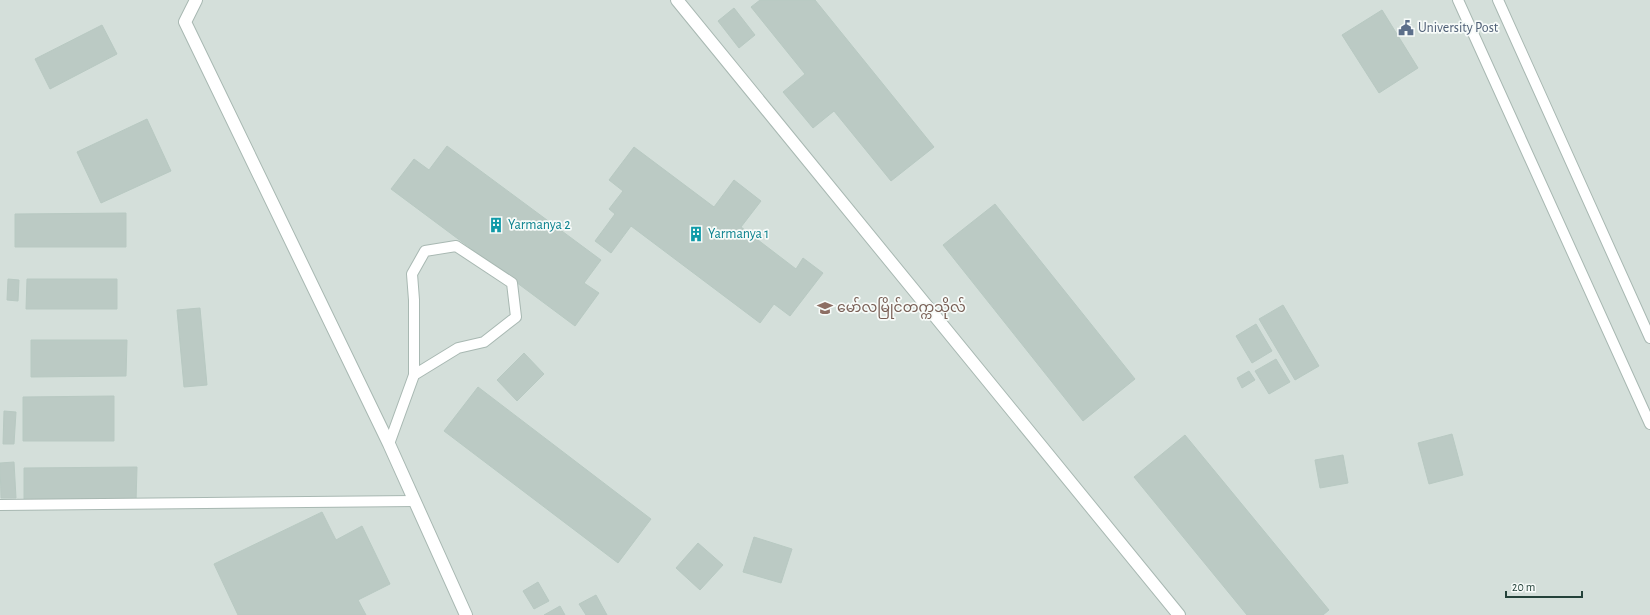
<svg xmlns="http://www.w3.org/2000/svg" width="1650" height="615" font-family="'Alegreya Sans','Noto Sans Myanmar',sans-serif">
  <style>
    .built { fill: #d4dfda }
    .building { fill: #bbcac4; stroke: #b8c9c2 }
    .lines { fill: none; stroke-linecap: round; stroke-linejoin: round }
    .service-casing { stroke: #a8b8b2; stroke-width: 12 }
    .minor-casing { stroke: #a8b8b2; stroke-width: 14 }
    .service { stroke: #fff; stroke-width: 10 }
    .minor { stroke: #fff; stroke-width: 12 }
    .labels { text-anchor: middle; dominant-baseline: central; stroke-width: 3.5; stroke-linejoin: round; paint-order: stroke }
    .service-label { font-size: 14px; fill: #4e5e75; stroke: #f7fbf9; text-anchor: start }
    .culture-label { font-size: 14px; fill: #0d838f; stroke: #f7fbf9; text-anchor: start }
    .education-label { font-size: 14px; fill: #785e54; stroke: #f7fbf9; text-anchor: start }
  </style>
  <rect width="100%" height="100%" fill="#e6efeb"/>
  <rect class="built" x="0" y="0" width="1650" height="615"/>
  <g class="building">
    <path d="M760 0H815L934 147 891 181 834 111 813 128 783 92 805 74 751 7Z"/>
    <path d="M734 8 755 35 739 48 718 21Z"/>
    <path d="M1382 10 1418 68 1379 93 1342 35Z"/>
    <path d="M102 25 117 54 50 89 35 59Z"/>
    <path d="M147 119 171 171 101 203 77 152Z"/>
    <path d="M447 146 601 260 584 283 599 293 575 326 391 189 414 159 429 170Z"/>
    <path d="M634 147 714 207 734 180 761 201 741 227 796 269 803 258 823 273 790 316 774 304 760 323 631 226 611 253 595 241 615 214 609 209 623 191 609 180Z"/>
    <path d="M995 204 1135 379 1083 421 943 245Z"/>
    <path d="M126 213V247H15V214Z"/>
    <path d="M8 279 19 280 18 301 7 300Z"/>
    <path d="M27 279H117V309H26Z"/>
    <path d="M1283 305 1319 366 1295 380 1259 319Z"/>
    <path d="M200 308 207 385 184 387 177 310Z"/>
    <path d="M1256 324 1272 351 1252 363 1236 336Z"/>
    <path d="M31 340H127L126 376 31 377Z"/>
    <path d="M524 353 544 374 517 401 497 380Z"/>
    <path d="M1276 359 1290 382 1269 394 1255 371Z"/>
    <path d="M1249 371 1255 380 1242 388 1237 378Z"/>
    <path d="M478 387 651 519 618 563 444 431Z"/>
    <path d="M114 396V441H23V397Z"/>
    <path d="M4 411 16 412 14 444H3Z"/>
    <path d="M1452 434 1463 475 1429 484 1418 443Z"/>
    <path d="M1185 435 1329 610 1323 615H1247L1134 477Z"/>
    <path d="M1343 455 1348 483 1320 488 1315 460Z"/>
    <path d="M14 462 16 498H1L0 463Z"/>
    <path d="M137 467 136 502H24V468Z"/>
    <path d="M322 512 336 540 362 526 390 584 358 600 366 615H238L214 564Z"/>
    <path d="M754 537 792 549 781 583 743 572Z"/>
    <path d="M698 543 723 565 700 590 676 568Z"/>
    <path d="M538 582 549 601 534 609 523 591Z"/>
    <path d="M596 595 607 615H586L579 604Z"/>
    <path d="M560 606 565 615H544Z"/>
  </g>
  <g class="lines">
    <defs>
      <g id="service">
        <path d="M1458 0 1650 424"/>
        <path d="M1498 0 1650 338"/>
        <path d="M389 444 414 375 458 348 484 342 516 317 512 283 456 246 425 251 412 274 414 300V375"/>
        <path d="M0 505 415 501"/>
      </g>
      <g id="minor">
        <path d="M196 0 185 22 389 444 466 615"/>
        <path d="M677 0 1179 615"/>
      </g>
    </defs>
    <use href="#service" class="service-casing"/>
    <use href="#minor" class="minor-casing"/>
    <use href="#service" class="service"/>
    <use href="#minor" class="minor"/>
  </g>
  <defs>
    <symbol id="civic-bare" viewBox="-9 -9 18 18"><path d="M-.6-6.5H3V-4.5H.6V-3L4-1V1h2V6H-6V1h2V-1L-.6-3ZM-1.2 2.5V6h2.4V2.5Z" fill="#5c6f8a" stroke="#f7fbf9" stroke-width="2.5" paint-order="stroke"/></symbol>
    <symbol id="building-bare" viewBox="-9 -9 18 18"><path d="M-4-6H4V6H1V3H-1V6H-4ZM-2.5-4.3h1.7v1.8h-1.7ZM.8-4.3h1.7v1.8H.8ZM-2.5-1h1.7V.8h-1.7ZM.8-1h1.7V.8H.8Z" fill="#0f9aa8" stroke="#f7fbf9" stroke-width="2.5" paint-order="stroke"/></symbol>
    <symbol id="university-bare" viewBox="-9 -9 18 18"><path d="M0-5L7-2L0 1L-7-2ZM-4 1L0 2.5L4 1V4Q0 6-4 4Z" fill="#8d6e63" stroke="#f7fbf9" stroke-width="2.5" paint-order="stroke"/></symbol>
  </defs>
  <g fill-rule="evenodd">
    <use href="#civic-bare" x="1395" y="17" width="22" height="22"/>
    <use href="#building-bare" x="485" y="214" width="22" height="22"/>
    <use href="#building-bare" x="685" y="223" width="22" height="22"/>
    <use href="#university-bare" x="814" y="297" width="22" height="22"/>
  </g>
  <g class="labels">
    <g class="service-label">
      <text x="1418" y="28">University Post</text>
    </g>
    <g class="culture-label">
      <text x="508" y="225">Yarmanya 2</text>
      <text x="708" y="234">Yarmanya 1</text>
    </g>
    <g class="education-label">
      <text x="837" y="308">မော်လမြိုင်တက္ကသိုလ်</text>
    </g>
  </g>
  <path d="M1506 591v6h76v-6" fill="none" stroke="#24423a" stroke-width="2"/>
  <text x="1512" y="591" font-size="12" fill="#24423a" stroke="#f7fbf9" stroke-width="3" paint-order="stroke">20 m</text>
</svg>
